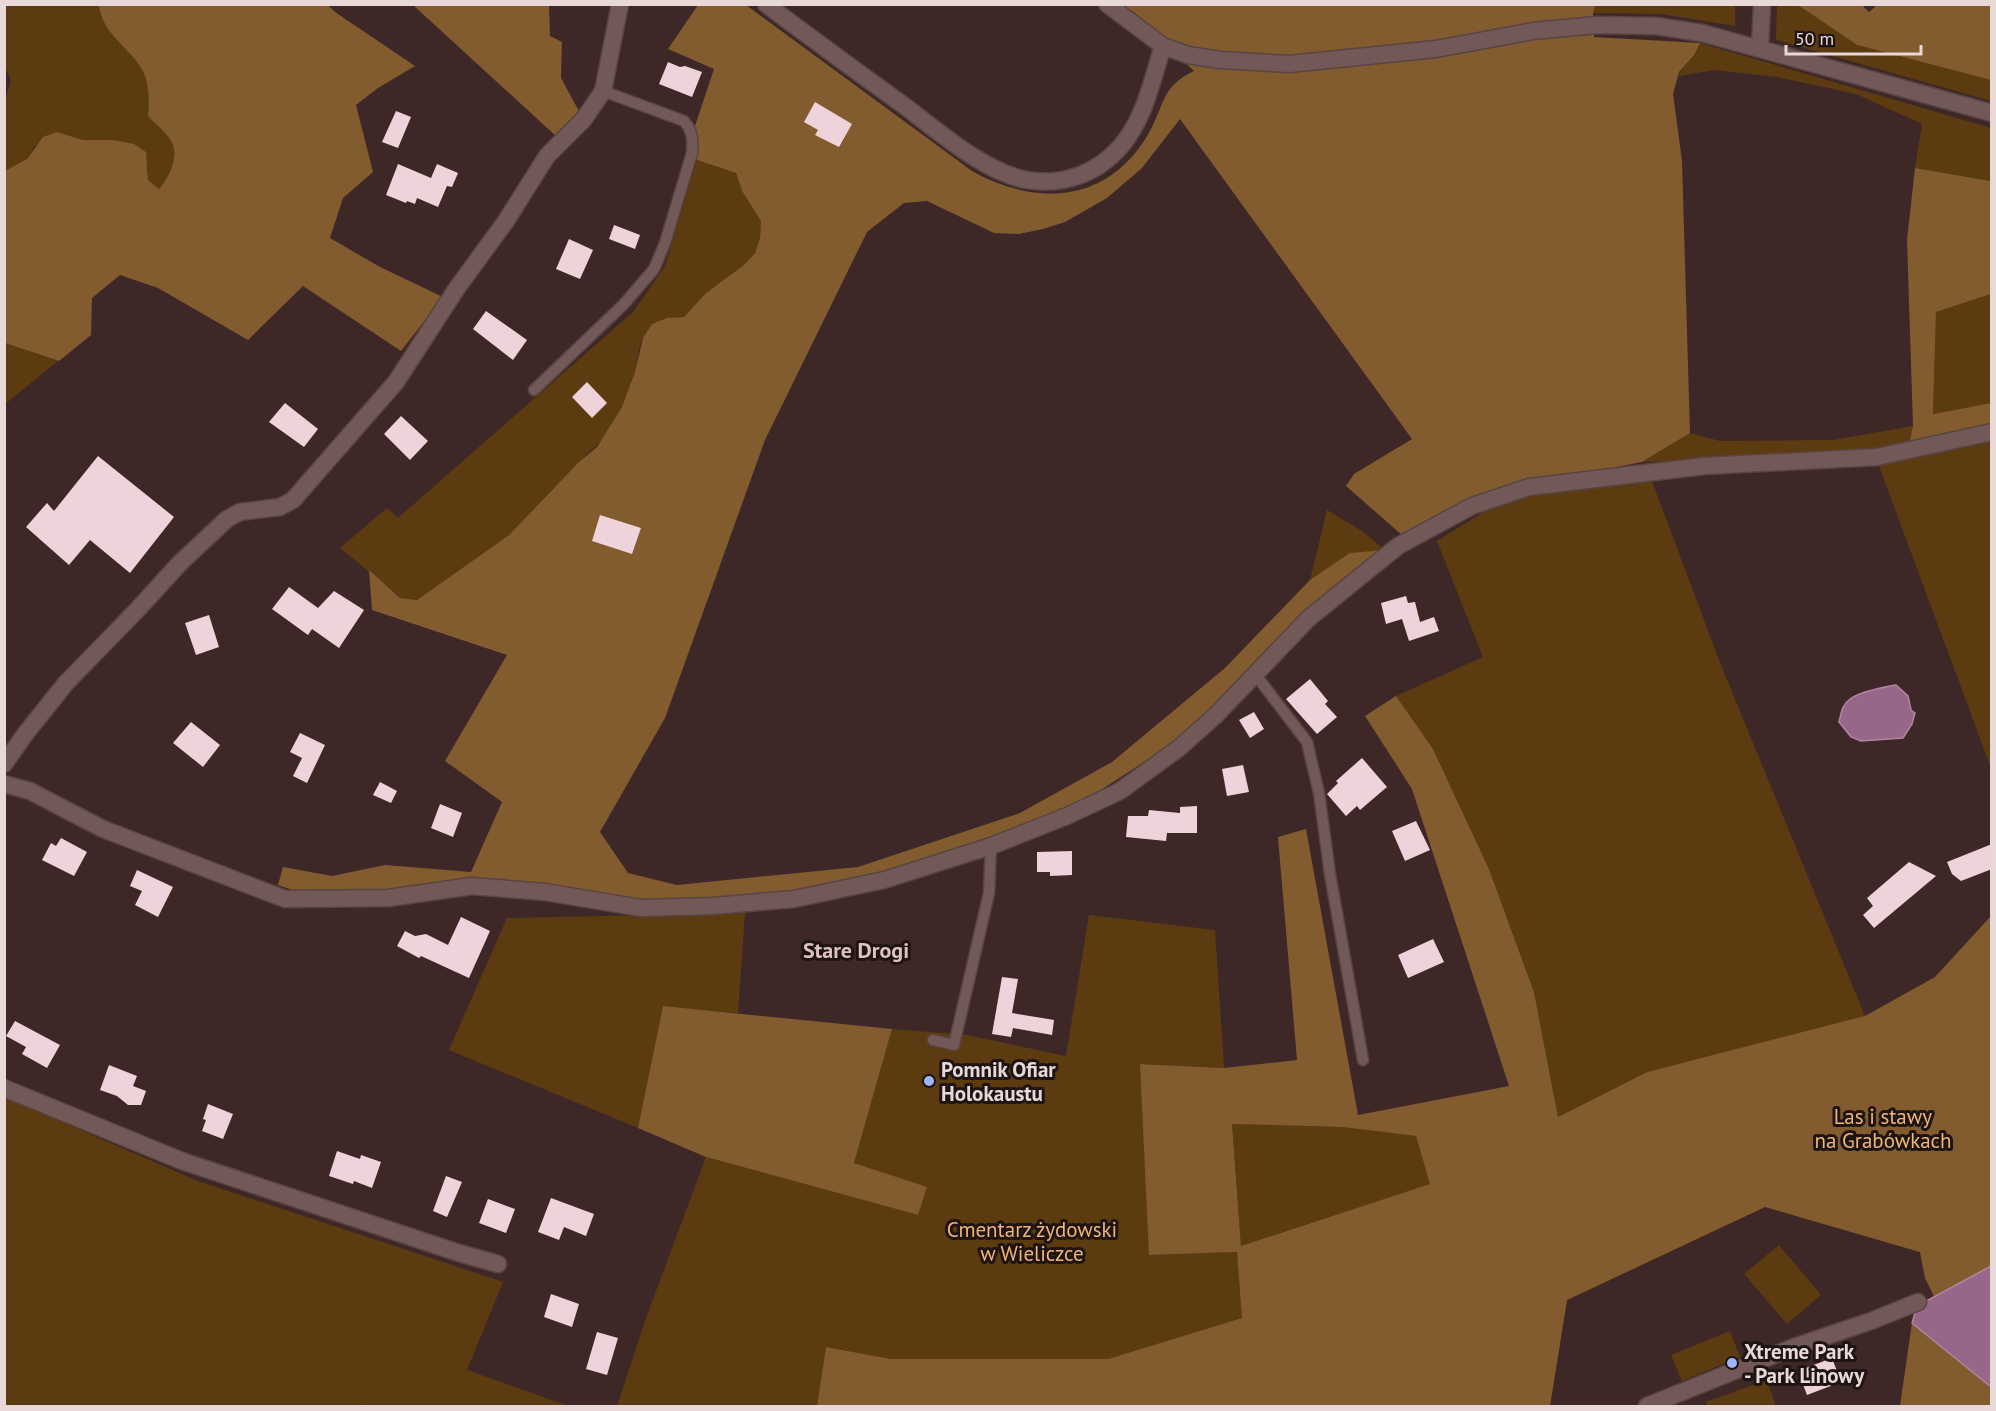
<svg xmlns="http://www.w3.org/2000/svg" width="1996" height="1411" font-family="'PT Sans',sans-serif">
  <style>
    .green { fill: #5d3b10 }
    .forest { fill: #825b2f; fill-rule: evenodd }
    .water { fill: #976688; stroke: #af88a0; stroke-width: 1.5 }
    .building { fill: #efd3da }
    .lines { fill: none; stroke-linecap: round; stroke-linejoin: round }
    .service-casing { stroke: #574544; stroke-width: 13 }
    .minor-casing { stroke: #574544; stroke-width: 19 }
    .tertiary-casing { stroke: #574544; stroke-width: 19 }
    .service { stroke: #725957; stroke-width: 10 }
    .minor { stroke: #725957; stroke-width: 16 }
    .tertiary { stroke: #725957; stroke-width: 16 }
    .poi-dot { fill: #9eb4fd; stroke: #1e1413; stroke-width: 2 }
    .labels { text-anchor: middle; dominant-baseline: central; stroke-width: 6; stroke-linejoin: round; paint-order: stroke }
    .poi-label { font-size: 21px; font-weight: bold; fill: #e8d9d8; stroke: #1e1413; text-anchor: start }
    .park-label { font-size: 21px; fill: #f2b574; stroke: #1e1413 }
    .neighbourhood-label { font-size: 22px; font-weight: bold; fill: #dec2bf; stroke: #1e1413 }
  </style>
  <rect width="100%" height="100%" fill="#3e2827"/>
  <g class="green">
    <path d="M5 5H99C103 38 139 52 146 79 149 91 149 104 148 116 155 124 166 132 171 141 180 157 169 177 159 189L148 180V166L113 140H83L57 132 34 147 27 159 15 167 5 171V101L11 80 5 67Z"/>
    <path d="M1595 5H1735V26L1661 14 1593 13Z"/>
    <path d="M1777 5H1798L1857 45 1991 80V101L1776 40Z"/>
    <path d="M1700 43 1991 128V181L1915 168 1922 124 1856 94 1777 77 1715 70 1678 76Z"/>
    <path d="M697 160 736 173 742 191 761 221 760 238 755 253 744 265 706 293 684 317C668 318 654 324 644 337 638 345 638 360 636 369 628 399 613 435 587 454L509 535 417 600 401 598 340 548 387 508 398 518 633 312 665 266Z"/>
    <path d="M1991 294V403L1933 414 1936 312Z"/>
    <path d="M5 343 58 361 5 404Z"/>
    <path d="M1913 426 1909 444 1878 453 1642 462 1690 433 1720 441 1833 440Z"/>
    <path d="M1991 437V768L1879 466Z"/>
    <path d="M1652 481 1719 660 1865 1016 1924 995 1991 930V1406H1900L1912 1323 1917 1306 1934 1296 1925 1278 1920 1252 1765 1207 1567 1300 1550 1406 1257 1323 1861 1018 1647 1072 1558 1117 1534 992 1489 869 1433 749 1396 696 1483 657 1437 541 1493 506 1554 490Z"/>
    <path d="M1327 510 1362 531 1385 550 1310 580Z"/>
    <path d="M745 913 738 1013 663 1007 638 1128 449 1050 507 918Z"/>
    <path d="M1089 915 1215 930 1224 1068 1141 1064 1150 1255 1237 1252 1243 1318 1108 1359H891L826 1347 817 1406H617L646 1318 706 1157 918 1215 926 1187 854 1163 892 1029 967 1035 1066 1056Z"/>
    <path d="M4 1097 198 1181 503 1282 467 1370 568 1406H368L364 1404 362 1406H5Z"/>
    <path d="M1232 1124 1342 1127 1416 1136 1431 1184 1241 1246Z"/>
    <path d="M1779 1245 1821 1295 1787 1324 1744 1274Z"/>
    <path d="M1730 1331 1740 1357 1682 1381 1671 1355Z"/>
    <path d="M1767 1380 1776 1406H1708L1706 1402Z"/>
  </g>
  <g class="forest">
    <path d="M99 5H328L335 12 415 66 378 88 356 105 373 172 343 198 330 238 380 267 443 297 401 351 303 286 248 340 158 288 120 275 92 298 91 335 59 361 5 343V171L27 159 43 137 57 132 83 140H113L134 144 146 152 148 180 159 189C169 177 180 156 171 141 166 132 155 124 148 116 149 104 149 91 146 79 139 52 102 38 99 5Z"/>
    <path d="M413 5H549L550 36 562 42 561 78 580 113 557 137Z"/>
    <path d="M698 5H746L972 171C1038 208 1110 203 1150 131 1165 103 1162 86 1194 71L1134 12 1122 5H1595L1593 13 1594 37 1700 43 1694 55 1679 72 1673 94 1682 161 1690 433 1642 462 1479 494 1403 536 1346 486 1354 474 1412 439 1180 119 1142 168 1107 198 1065 222 1043 229 1019 234 994 233 927 201 904 203 867 232 765 440 665 718 600 832 628 873 677 885 858 867 1020 813 1112 762 1225 668 1310 580 1350 553 1385 550 1181 738 1093 795 1040 819 886 873 803 890 712 900 637 899 558 886 304 894 278 885 283 867 332 876 385 865 471 872 502 802 445 761 507 655 372 610 369 570 400 598 417 600 509 535 579 462 597 447 622 407 635 372 643 338 652 324 667 318 684 317 706 293 744 265 755 253 760 238 761 221 742 191 736 173 685 156 714 69 668 49Z"/>
    <path d="M1798 5H1862L1869 12 1877 5H1991V80L1857 45Z"/>
    <path d="M1915 168 1991 181V294L1936 312 1933 414 1991 403 1992 429 1909 444 1913 426 1907 240Z"/>
    <path d="M1396 696 1433 749 1489 869 1534 992 1558 1117 1647 1072 1865 1016 1935 977 1991 916V1266L1934 1296 1925 1278 1920 1252 1765 1207 1567 1300 1550 1406H817L826 1347 891 1359H1108L1242 1318 1237 1252 1149 1255 1140 1064 1224 1068 1297 1060 1278 837 1306 829 1358 1115 1509 1086 1412 789 1365 716ZM1232 1124 1342 1127 1416 1136 1430 1184 1241 1246Z"/>
    <path d="M663 1006 892 1029 854 1163 927 1187 918 1215 706 1157 638 1128Z"/>
    <path d="M1912 1323 1991 1387V1406H1900Z"/>
  </g>
  <g class="water">
    <path d="M1896 685 1908 696 1911 710 1915 713 1912 724 1903 738 1861 741 1851 737 1839 722C1841 714 1842 705 1849 700 1857 692 1885 687 1896 685Z"/>
    <path d="M1991 1266V1387L1912 1323 1917 1306Z"/>
  </g>
  <g class="building">
    <path d="M668 62 680 67 685 66 702 72 692 97 659 84Z"/>
    <path d="M815 102 852 124 839 147 815 135 818 130 804 122Z"/>
    <path d="M396 111 411 117 398 148 382 142Z"/>
    <path d="M398 164 431 178 437 164 458 173 452 187 447 186 438 207 417 198 415 204 407 201 406 203 386 195Z"/>
    <path d="M614 225 640 235 635 249 609 239Z"/>
    <path d="M569 239 593 250 580 279 556 269Z"/>
    <path d="M486 311 527 340 513 360 473 329Z"/>
    <path d="M587 382 607 403 592 418 572 397Z"/>
    <path d="M285 403 318 429 304 447 269 422Z"/>
    <path d="M401 416 428 441 410 460 384 434Z"/>
    <path d="M98 456 174 517 130 573 90 540 69 565 26 527 47 503 54 511Z"/>
    <path d="M600 515 641 528 632 554 592 541Z"/>
    <path d="M289 587 318 608 334 591 364 610 339 648 312 629 308 635 272 609Z"/>
    <path d="M1406 596 1408 603 1415 602 1420 622 1434 617 1439 631 1409 641 1402 619 1386 624 1381 603Z"/>
    <path d="M209 615 219 647 196 655 185 623Z"/>
    <path d="M1310 679 1328 701 1325 704 1337 717 1317 734 1286 699Z"/>
    <path d="M1254 712 1264 729 1250 738 1239 720Z"/>
    <path d="M191 722 220 745 203 767 173 743Z"/>
    <path d="M300 733 325 745 307 783 293 776 302 758 290 752Z"/>
    <path d="M1362 758 1387 787 1360 810 1357 806 1346 816 1327 794 1338 783 1336 781Z"/>
    <path d="M1243 765 1249 792 1227 796 1222 769Z"/>
    <path d="M380 782 397 791 391 803 373 795Z"/>
    <path d="M440 804 462 813 453 837 431 828Z"/>
    <path d="M1197 806V833H1167L1166 841 1126 837 1128 816H1148L1149 810 1180 813V807Z"/>
    <path d="M1416 821 1430 850 1405 861 1392 831Z"/>
    <path d="M61 838 87 852 74 876 42 860 51 843 56 846Z"/>
    <path d="M1992 844V869L1961 881 1952 874 1947 862Z"/>
    <path d="M1072 851V875L1050 876V872H1037V852Z"/>
    <path d="M1909 862 1936 876 1874 928 1863 915 1873 906 1867 898Z"/>
    <path d="M137 870 173 887 158 917 135 905 142 891 130 886Z"/>
    <path d="M461 917 490 931 469 978 421 956 419 958 397 946 405 931 415 936 426 934 448 945Z"/>
    <path d="M1433 939 1444 962 1408 978 1398 955Z"/>
    <path d="M1002 977 1018 979 1012 1013 1054 1020 1052 1035 1013 1028 1011 1037 992 1034Z"/>
    <path d="M15 1021 60 1045 47 1068 22 1054 26 1047 6 1036Z"/>
    <path d="M109 1065 137 1076 133 1086 146 1091 141 1105H128L117 1096 100 1090Z"/>
    <path d="M208 1104 233 1114 223 1139 202 1131 206 1120 203 1119Z"/>
    <path d="M337 1151 360 1159 361 1155 381 1162 372 1188 354 1181 353 1184 329 1176Z"/>
    <path d="M446 1176 462 1182 447 1217 433 1211Z"/>
    <path d="M551 1198 594 1214 586 1236 564 1227 559 1240 538 1232Z"/>
    <path d="M488 1199 515 1209 506 1233 479 1223Z"/>
    <path d="M551 1294 579 1304 572 1327 544 1317Z"/>
    <path d="M597 1332 618 1338 607 1375 586 1369Z"/>
    <path d="M1832 1358 1841 1382 1807 1395 1798 1371Z"/>
  </g>
  <g class="lines">
    <defs>
      <g id="service">
        <path d="M534 390 624 304 654 269 665 243 692 153C693 141 693 131 684 121L603 91"/>
        <path d="M1255 674 1307 742 1319 793 1330 874 1363 1060"/>
        <path d="M933 1040 954 1045 989 893 991 846"/>
      </g>
      <g id="minor">
        <path d="M1760 48 1762 4"/>
        <path d="M4 764 26 733 66 683 138 609 180 563 227 519 240 512 280 507 293 500 396 382 457 288 506 221 547 156 584 119 603 91 620 4"/>
        <path d="M4 784 30 791 103 829 285 899 388 898 472 886 545 892 641 908 713 906 794 899 884 880 991 846 1067 816 1120 791 1179 748 1216 715 1309 618 1398 546 1472 506 1529 487 1704 466 1877 457 1992 432"/>
        <path d="M4 1088 182 1161 459 1253 498 1264"/>
        <path d="M1647 1406 1794 1347 1871 1321 1918 1302"/>
      </g>
      <g id="tertiary">
        <path d="M766 4C812 39 859 73 906 107 939 132 986 173 1027 180 1063 186 1097 174 1121 146 1145 118 1152 80 1163 46"/>
        <path d="M1107 4 1163 46 1188 55 1220 60 1289 64 1436 49 1533 31 1597 25 1656 26 1702 33 1992 113"/>
      </g>
    </defs>
    <use href="#service" class="service-casing"/>
    <use href="#minor" class="minor-casing"/>
    <use href="#tertiary" class="tertiary-casing"/>
    <use href="#service" class="service"/>
    <use href="#minor" class="minor"/>
    <use href="#tertiary" class="tertiary"/>
  </g>
  <g class="poi-dot">
    <circle cx="929" cy="1081" r="6"/>
    <circle cx="1732" cy="1363" r="6"/>
  </g>
  <g class="labels">
    <g class="poi-label">
      <text x="941" y="1069">Pomnik Ofiar<tspan x="941" dy="24">Holokaustu</tspan></text>
      <text x="1744" y="1351">Xtreme Park<tspan x="1744" dy="24">- Park Linowy</tspan></text>
    </g>
    <g class="park-label">
      <text x="1883" y="1116">Las i stawy<tspan x="1883" dy="24">na Grabówkach</tspan></text>
      <text x="1032" y="1229">Cmentarz żydowski<tspan x="1032" dy="24">w Wieliczce</tspan></text>
    </g>
    <g class="neighbourhood-label">
      <text x="856" y="950">Stare Drogi</text>
    </g>
  </g>
  <rect width="1996" height="1411" fill="none" stroke="#e8d9d8" stroke-width="12"/>
  <path d="M1786 45v9h135v-9" fill="none" stroke="#e8d9d8" stroke-width="3"/>
  <text x="1795" y="45" font-size="18" fill="#e8d9d8" stroke="#1e1413" stroke-width="4.5" paint-order="stroke">50 m</text>
</svg>
